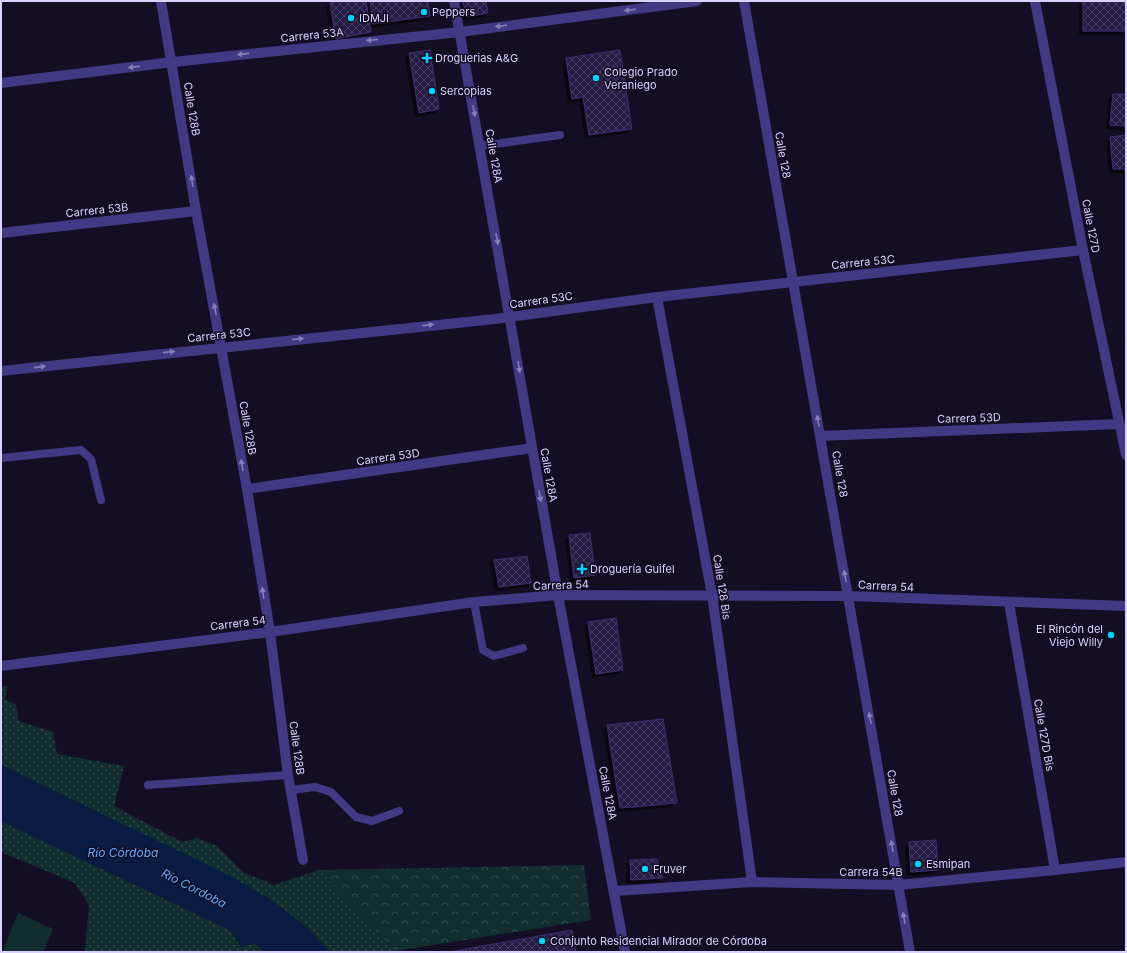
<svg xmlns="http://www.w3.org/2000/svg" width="1127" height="953" font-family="Inter,sans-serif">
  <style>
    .grass { fill: url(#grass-dots) }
    .park { fill: url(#park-crowns) }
    .pitch { fill: #112d2e }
    .water { fill: #0a1b42 }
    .building { fill: url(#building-cross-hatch); stroke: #3f2c71; filter: url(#shadow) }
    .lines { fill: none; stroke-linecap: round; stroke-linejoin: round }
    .service { stroke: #413983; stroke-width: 8 }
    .minor { stroke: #413983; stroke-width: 10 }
    .oneway { fill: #867ebb }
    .poi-dot { fill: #01d2fc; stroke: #140e24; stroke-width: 1.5 }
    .labels { text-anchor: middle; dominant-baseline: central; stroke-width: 3; stroke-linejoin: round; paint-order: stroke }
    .poi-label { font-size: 11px; fill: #dad2ff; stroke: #140e24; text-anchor: start }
    .street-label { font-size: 11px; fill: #dad2ff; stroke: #140e24 }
    .water-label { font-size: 12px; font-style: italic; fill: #60abff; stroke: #140e24 }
  </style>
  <defs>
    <pattern id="grass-dots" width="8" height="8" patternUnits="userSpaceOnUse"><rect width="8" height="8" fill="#112d2e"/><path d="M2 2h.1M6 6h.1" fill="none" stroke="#334b4d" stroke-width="1.8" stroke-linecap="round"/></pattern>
    <pattern id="park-crowns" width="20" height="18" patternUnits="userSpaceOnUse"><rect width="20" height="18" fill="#112d2e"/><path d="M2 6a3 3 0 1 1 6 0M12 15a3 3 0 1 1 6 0" fill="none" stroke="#334b4d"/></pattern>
    <pattern id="building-cross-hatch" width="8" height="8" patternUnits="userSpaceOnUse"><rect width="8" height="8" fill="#261a45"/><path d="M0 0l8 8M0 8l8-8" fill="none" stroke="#453a61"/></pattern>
    <filter id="shadow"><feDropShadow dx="-3.5" dy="3.5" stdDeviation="0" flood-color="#0009"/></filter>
  </defs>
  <rect width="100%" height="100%" fill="#140e24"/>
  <g class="grass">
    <path d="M7 686 5 699 16 705 19 721 53 732 57 754 124 766 114 806 182 842 197 838 217 846 243 872 274 885 319 870 396 952H330C283 898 222 872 159 842 106 816 54 791 1 765V687Z"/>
    <path d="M1 821 230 930 241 947 255 943 264 952H85L89 905 75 883 1 852Z"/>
  </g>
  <path class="park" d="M584 865 591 920 395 951 319 870Z"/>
  <path class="pitch" d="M18 913 53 929 43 952H2Z"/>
  <path class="water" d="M1 765C53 790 104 815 156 840 220 871 283 897 330 952H264L255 943 241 947 230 930 1 821Z"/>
  <g class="building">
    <path d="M344 1H366L371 32 336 39 330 3Z"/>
    <path d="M370 1H428L430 16 373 24Z"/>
    <path d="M463 1H486L488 13 466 17Z"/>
    <rect x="1083" y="1" width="43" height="30"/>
    <path d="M430 50 439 109 419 113 409 53Z"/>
    <path d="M620 50 632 129 589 135 583 97 572 99 566 58Z"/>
    <path d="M1113 94H1126V126L1110 125Z"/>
    <path d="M1126 135V169H1113L1110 137Z"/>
    <path d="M590 533 595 575 574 578 569 535Z"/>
    <path d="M527 556 531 583 499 587 494 560Z"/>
    <path d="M616 618 623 670 596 674 588 622Z"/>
    <path d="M663 719 677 803 620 808 607 725Z"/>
    <path d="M936 840 938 870 911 872 909 842Z"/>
    <path d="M657 859 663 878 631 880 630 860Z"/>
    <path d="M572 930 576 952H449Z"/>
  </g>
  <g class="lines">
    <g class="service">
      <path d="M480 146 560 135"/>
      <path d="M1 458 81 450 91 459 101 500"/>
      <path d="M474 602 483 650 494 656 523 648"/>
      <path d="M148 785 288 775"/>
      <path d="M291 790 315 787 331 792 356 817 372 821 399 811"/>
    </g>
    <g class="minor">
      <path d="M161 1 196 211 247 489 270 632 288 775 303 860"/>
      <path d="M454 1 558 595 625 952"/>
      <path d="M744 1 910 952"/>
      <path d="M1035 1 1083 250 1126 455"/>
      <path d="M1 83 173 62 460 32 697 1"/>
      <path d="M1 233 196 211"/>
      <path d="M657 297 712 595 752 882"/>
      <path d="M1 371 495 319 657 297 1083 250"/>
      <path d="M821 436 1119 424"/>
      <path d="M247 489 532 448"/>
      <path d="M1009 603 1055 870"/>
      <path d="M1 666 270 632 474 602 558 595 849 596 1126 606"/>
      <path d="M615 891 752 882 899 885 1055 870 1126 862"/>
    </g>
  </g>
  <defs><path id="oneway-solid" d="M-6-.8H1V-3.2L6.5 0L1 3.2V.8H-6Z"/></defs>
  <g class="oneway">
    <use href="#oneway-solid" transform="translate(630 10) rotate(173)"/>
    <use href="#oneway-solid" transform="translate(501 26) rotate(173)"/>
    <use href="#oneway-solid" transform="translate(372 40) rotate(174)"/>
    <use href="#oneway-solid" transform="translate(243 54) rotate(174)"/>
    <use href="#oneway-solid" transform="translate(134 67) rotate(173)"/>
    <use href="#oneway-solid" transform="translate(474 111) rotate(80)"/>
    <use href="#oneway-solid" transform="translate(192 181) rotate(-99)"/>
    <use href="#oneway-solid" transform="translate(497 239) rotate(80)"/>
    <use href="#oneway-solid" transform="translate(215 309) rotate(-101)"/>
    <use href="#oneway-solid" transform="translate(428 325) rotate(-6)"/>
    <use href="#oneway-solid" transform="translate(298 339) rotate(-6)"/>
    <use href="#oneway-solid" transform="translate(169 352) rotate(-6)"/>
    <use href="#oneway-solid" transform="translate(40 367) rotate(-6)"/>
    <use href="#oneway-solid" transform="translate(519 367) rotate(81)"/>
    <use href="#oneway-solid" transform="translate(818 421) rotate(-100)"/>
    <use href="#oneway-solid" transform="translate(242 465) rotate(-100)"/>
    <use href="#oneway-solid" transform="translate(540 496) rotate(80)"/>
    <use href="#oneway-solid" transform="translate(845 576) rotate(-100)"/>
    <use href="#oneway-solid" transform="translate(263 593) rotate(-99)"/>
    <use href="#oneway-solid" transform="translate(870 718) rotate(-100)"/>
    <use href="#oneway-solid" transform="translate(892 846) rotate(-100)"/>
    <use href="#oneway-solid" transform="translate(904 918) rotate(-99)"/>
  </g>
  <g class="poi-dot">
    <circle cx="424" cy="12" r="4"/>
    <circle cx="351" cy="18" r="4"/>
    <path d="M425 52h4v4h4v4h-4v4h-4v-4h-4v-4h4z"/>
    <circle cx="596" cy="78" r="4"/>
    <circle cx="432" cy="91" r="4"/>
    <path d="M580 563h4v4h4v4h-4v4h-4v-4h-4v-4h4z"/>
    <circle cx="1111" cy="635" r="4"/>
    <circle cx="918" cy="864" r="4"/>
    <circle cx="645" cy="869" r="4"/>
    <circle cx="542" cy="941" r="4"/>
  </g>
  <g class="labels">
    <g class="poi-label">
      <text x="432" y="12">Peppers</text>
      <text x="359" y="18">IDMJI</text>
      <text x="435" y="58">Droguerias A&amp;G</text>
      <text x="604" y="72">Colegio Prado<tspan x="604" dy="13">Veraniego</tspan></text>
      <text x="440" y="91">Sercopias</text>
      <text x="590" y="569">Droguería Guifel</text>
      <text x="1103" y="629" text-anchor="end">El Rincón del<tspan x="1103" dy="13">Viejo Willy</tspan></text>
      <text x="926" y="864">Esmipan</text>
      <text x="653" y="869">Fruver</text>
      <text x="550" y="941">Conjunto Residencial Mirador de Córdoba</text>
    </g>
    <g class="street-label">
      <text transform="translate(312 35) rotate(-6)">Carrera 53A</text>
      <text transform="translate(192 109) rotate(81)">Calle 128B</text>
      <text transform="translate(783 155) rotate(80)">Calle 128</text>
      <text transform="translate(494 156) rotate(80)">Calle 128A</text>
      <text transform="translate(97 210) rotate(-6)">Carrera 53B</text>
      <text transform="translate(1091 226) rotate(79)">Calle 127D</text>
      <text transform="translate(863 262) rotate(-6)">Carrera 53C</text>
      <text transform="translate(541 300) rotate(-8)">Carrera 53C</text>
      <text transform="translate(219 335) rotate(-6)">Carrera 53C</text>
      <text transform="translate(969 418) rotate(-2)">Carrera 53D</text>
      <text transform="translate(248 428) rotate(80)">Calle 128B</text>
      <text transform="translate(388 457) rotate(-8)">Carrera 53D</text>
      <text transform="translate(840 474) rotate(80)">Calle 128</text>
      <text transform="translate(549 475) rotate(80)">Calle 128A</text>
      <text transform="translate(561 585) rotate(-2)">Carrera 54</text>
      <text transform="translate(886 586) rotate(3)">Carrera 54</text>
      <text transform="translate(722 587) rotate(81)">Calle 128 Bis</text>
      <text transform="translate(238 623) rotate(-7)">Carrera 54</text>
      <text transform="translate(1044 735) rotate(80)">Calle 127D Bis</text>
      <text transform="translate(297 748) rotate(82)">Calle 128B</text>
      <text transform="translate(608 793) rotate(79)">Calle 128A</text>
      <text transform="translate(895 793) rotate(80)">Calle 128</text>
      <text x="871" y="872">Carrera 54B</text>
    </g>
    <g class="water-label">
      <text x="123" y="852">Río Córdoba</text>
      <text transform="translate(194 888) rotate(27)">Río Cordoba</text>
    </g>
  </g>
  <rect width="1127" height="953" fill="none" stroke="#dad2ff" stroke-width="4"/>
</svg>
